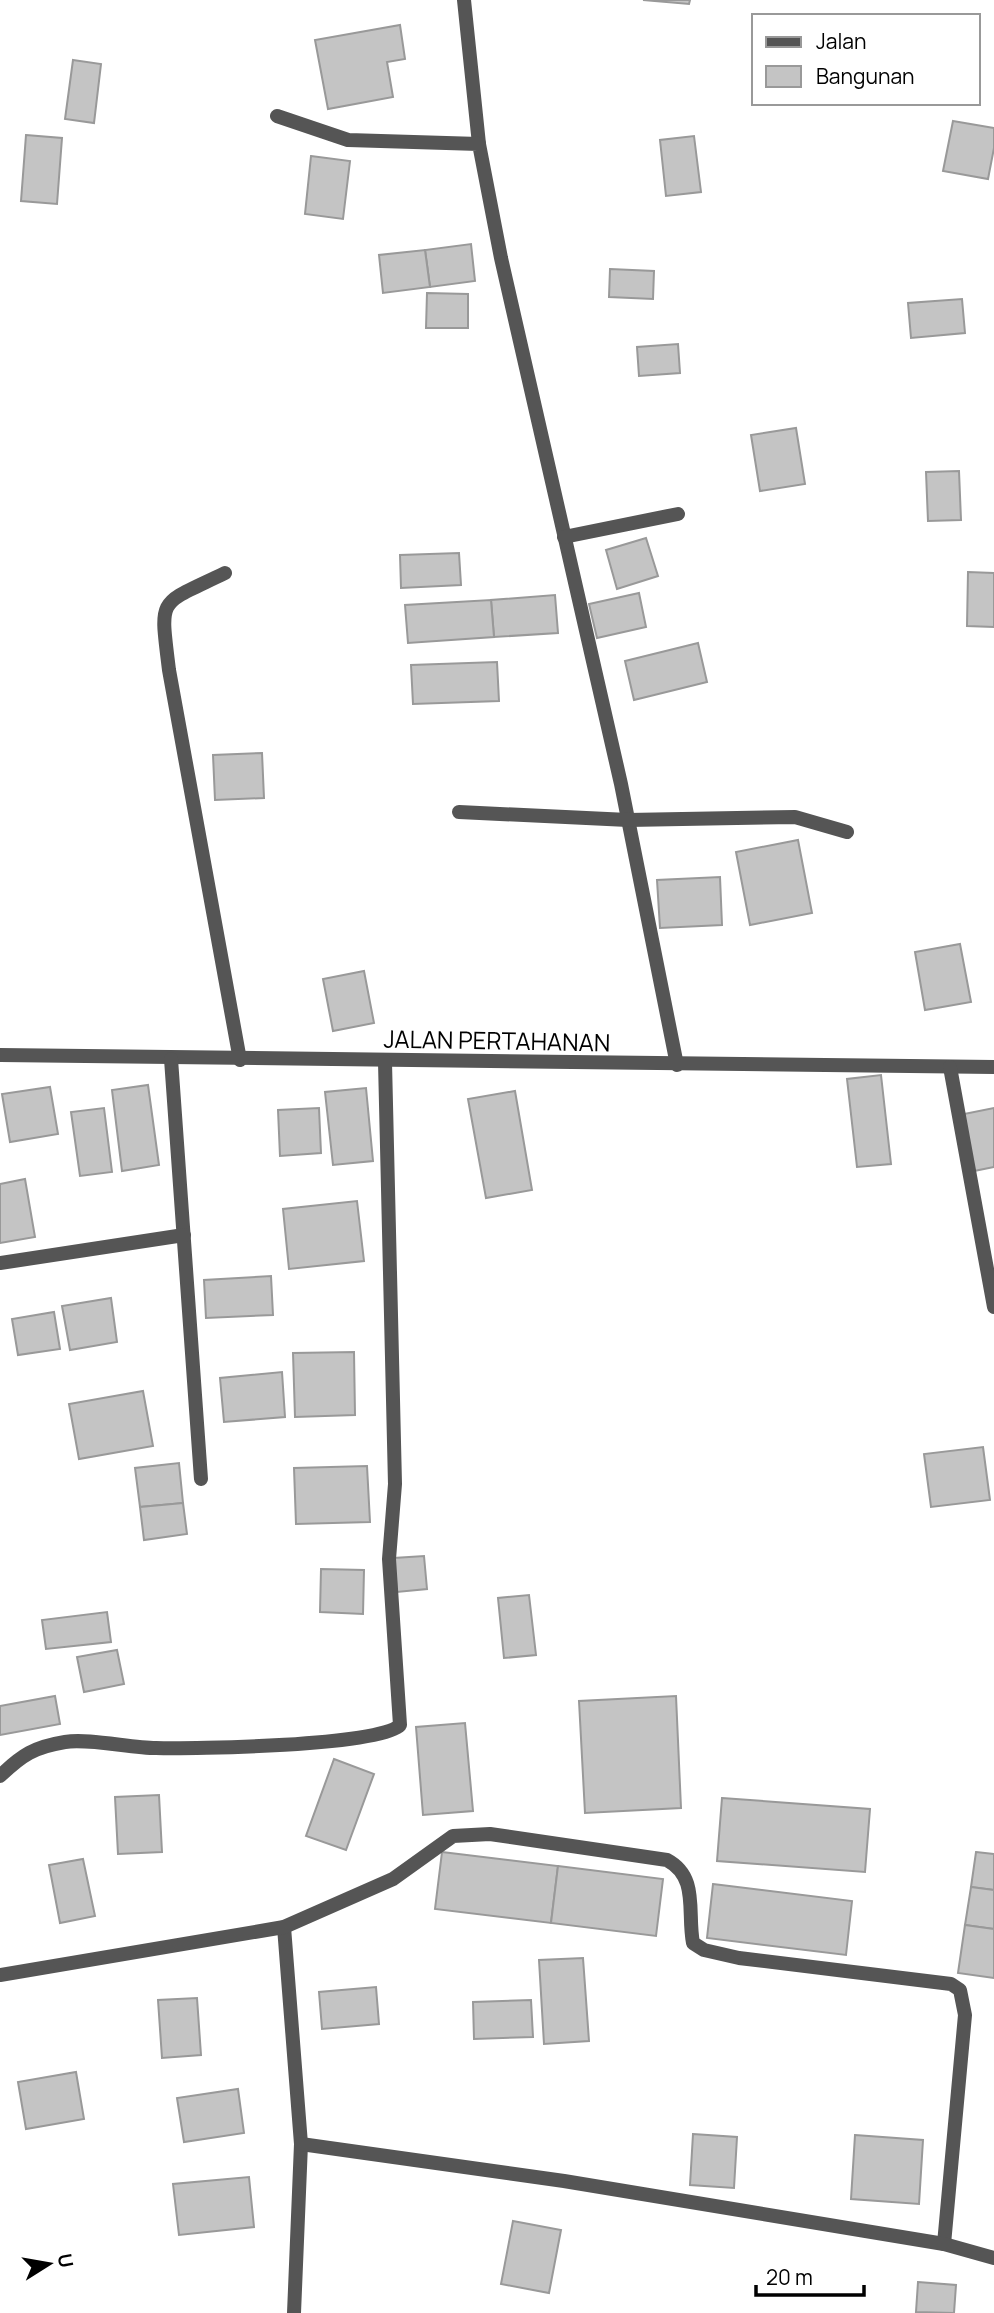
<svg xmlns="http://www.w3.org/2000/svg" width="994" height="2313" font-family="Manrope,sans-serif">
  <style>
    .building { fill: #c4c4c4; stroke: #999; stroke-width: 2 }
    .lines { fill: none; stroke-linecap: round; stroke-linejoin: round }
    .street { stroke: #555; stroke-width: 14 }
    .labels { text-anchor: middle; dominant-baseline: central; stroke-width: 5; stroke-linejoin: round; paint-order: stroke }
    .street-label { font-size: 24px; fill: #000; stroke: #fff }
  </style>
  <rect width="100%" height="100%" fill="#fff"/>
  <g class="building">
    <path d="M643 0H690L689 4Z"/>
    <path d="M400 25 405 59 387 62 393 97 328 109 315 40Z"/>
    <path d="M73 60 101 64 94 123 65 119Z"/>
    <path d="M953 121 994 128V148L988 179 943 171Z"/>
    <path d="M26 135 62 138 57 204 21 201Z"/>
    <path d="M694 136 701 192 666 196 660 140Z"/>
    <path d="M311 156 350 161 343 219 305 214Z"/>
    <path d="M471 244 475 281 430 287 425 250Z"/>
    <path d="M425 250 430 287 383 293 379 255Z"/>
    <path d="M610 269 654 271 653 299 609 297Z"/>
    <path d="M427 293 468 294V328H426Z"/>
    <path d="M962 299 965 333 911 338 908 303Z"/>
    <path d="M678 344 680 373 639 376 637 347Z"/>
    <path d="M796 428 805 484 760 491 751 435Z"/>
    <path d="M959 471 961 520 928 521 926 472Z"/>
    <path d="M646 538 658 576 617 589 606 550Z"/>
    <path d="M459 553 461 585 401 588 400 555Z"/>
    <path d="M968 572 994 573V627L967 626Z"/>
    <path d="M639 593 646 627 597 638 589 604Z"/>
    <path d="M555 595 558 633 494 637 491 600Z"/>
    <path d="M491 600 494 637 408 643 405 605Z"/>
    <path d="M698 643 707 682 634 700 625 661Z"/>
    <path d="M497 662 499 701 413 704 411 665Z"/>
    <path d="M262 753 264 798 215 800 213 755Z"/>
    <path d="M798 840 812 913 750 925 736 852Z"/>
    <path d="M720 877 722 925 660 928 657 880Z"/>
    <path d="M960 944 971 1002 925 1010 915 952Z"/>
    <path d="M364 971 374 1023 333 1031 323 979Z"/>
    <path d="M881 1075 891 1164 857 1167 847 1079Z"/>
    <path d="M148 1085 159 1165 122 1171 112 1090Z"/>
    <path d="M50 1087 58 1134 10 1142 2 1094Z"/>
    <path d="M366 1088 373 1161 333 1165 325 1092Z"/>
    <path d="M515 1091 532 1190 486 1198 468 1099Z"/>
    <path d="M104 1108 112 1172 80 1176 71 1112Z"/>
    <path d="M319 1108 321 1153 280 1156 278 1110Z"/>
    <path d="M994 1108V1167L974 1171 964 1114Z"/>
    <path d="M25 1179 35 1237 0 1243V1184Z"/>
    <path d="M357 1201 364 1261 289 1269 283 1209Z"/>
    <path d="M271 1276 273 1315 206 1318 204 1280Z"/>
    <path d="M111 1298 117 1342 70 1350 62 1306Z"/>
    <path d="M54 1312 60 1349 18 1355 12 1319Z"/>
    <path d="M354 1352 355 1415 295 1417 293 1353Z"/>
    <path d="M282 1372 285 1417 224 1422 220 1378Z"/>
    <path d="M143 1391 153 1446 79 1459 69 1404Z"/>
    <path d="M983 1447 990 1500 931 1507 924 1454Z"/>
    <path d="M179 1463 183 1503 140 1507 135 1468Z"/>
    <path d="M367 1466 370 1522 296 1524 294 1468Z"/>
    <path d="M183 1503 187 1534 144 1540 140 1507Z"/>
    <path d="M424 1556 427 1589 397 1592 394 1558Z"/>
    <path d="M321 1569 364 1570 363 1614 320 1612Z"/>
    <path d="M529 1595 536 1655 504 1658 498 1598Z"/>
    <path d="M107 1612 111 1642 46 1649 42 1620Z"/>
    <path d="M117 1650 124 1684 84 1692 77 1657Z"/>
    <path d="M55 1696 60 1724 0 1735V1706Z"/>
    <path d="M676 1696 681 1808 585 1813 579 1701Z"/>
    <path d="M465 1723 473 1811 423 1815 416 1727Z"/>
    <path d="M334 1759 374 1774 346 1850 306 1836Z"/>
    <path d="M159 1795 162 1852 118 1854 115 1797Z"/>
    <path d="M722 1798 870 1809 865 1872 717 1861Z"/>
    <path d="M442 1852 558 1866 551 1923 435 1909Z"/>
    <path d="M976 1852 994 1854V1890L971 1887Z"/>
    <path d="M83 1859 95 1916 60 1923 49 1865Z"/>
    <path d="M558 1866 663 1879 656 1936 551 1923Z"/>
    <path d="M713 1884 852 1901 846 1955 707 1938Z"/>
    <path d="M971 1887 994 1890V1929L965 1925Z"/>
    <path d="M965 1925 994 1929V1978L958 1973Z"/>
    <path d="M583 1958 589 2041 544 2044 539 1960Z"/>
    <path d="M376 1987 379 2024 322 2029 319 1992Z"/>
    <path d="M197 1998 201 2055 162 2058 158 2000Z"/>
    <path d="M531 2000 533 2037 474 2039 473 2002Z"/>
    <path d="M76 2072 84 2119 26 2129 18 2082Z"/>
    <path d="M238 2089 244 2133 184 2142 177 2098Z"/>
    <path d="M693 2134 737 2137 734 2188 690 2185Z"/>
    <path d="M855 2135 923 2140 919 2204 851 2199Z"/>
    <path d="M249 2177 254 2227 179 2235 173 2184Z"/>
    <path d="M513 2221 561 2230 549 2293 501 2284Z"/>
    <path d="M918 2282 956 2285 954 2313 916 2312Z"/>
  </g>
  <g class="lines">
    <g class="street">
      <path d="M464 0 479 144"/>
      <path d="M277 116 348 140 479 144 501 258 621 784 677 1065"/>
      <path d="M564 537 678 514"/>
      <path d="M225 573C157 606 160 595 169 670L240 1060"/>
      <path d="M459 812 628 820 795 817 847 832"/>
      <path d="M0 1055 994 1067"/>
      <path d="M171 1059 201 1479"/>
      <path d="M950 1067 994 1307"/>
      <path d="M0 1263 184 1235"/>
      <path d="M0 1776C22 1755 34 1747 65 1742 88 1738 131 1748 156 1748 192 1749 381 1746 400 1725L389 1559 395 1484 385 1062"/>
      <path d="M284 1927 301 2144 294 2313"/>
      <path d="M0 1975 284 1927 393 1879 453 1836 490 1834 667 1860C699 1877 687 1912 693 1943L704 1950 739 1958 951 1984 960 1990 965 2015 944 2244"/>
      <path d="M301 2144 564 2181 944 2244 994 2258"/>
    </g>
  </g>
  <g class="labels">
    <g class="street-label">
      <text transform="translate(497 1040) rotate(1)">JALAN PERTAHANAN</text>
    </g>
  </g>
  <rect x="752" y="14" width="228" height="91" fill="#ffffff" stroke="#999999" stroke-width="2"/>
  <rect x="766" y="37" width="35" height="10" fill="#555555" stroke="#999999" stroke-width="2"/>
  <text x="816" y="49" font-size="21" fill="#000000">Jalan</text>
  <rect x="766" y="66" width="35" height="21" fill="#c4c4c4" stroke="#999999" stroke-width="2"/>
  <text x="816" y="84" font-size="21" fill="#000000">Bangunan</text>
  <g transform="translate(49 2264) rotate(79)" stroke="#ffffff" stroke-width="5" paint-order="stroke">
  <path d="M0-5L12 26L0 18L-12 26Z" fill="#000000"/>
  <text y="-10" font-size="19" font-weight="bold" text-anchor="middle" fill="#000000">U</text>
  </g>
  <path d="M756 2285v10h108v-10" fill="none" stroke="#000000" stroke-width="3.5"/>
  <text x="766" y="2285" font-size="21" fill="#000000" stroke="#ffffff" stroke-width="5" paint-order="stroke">20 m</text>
</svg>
